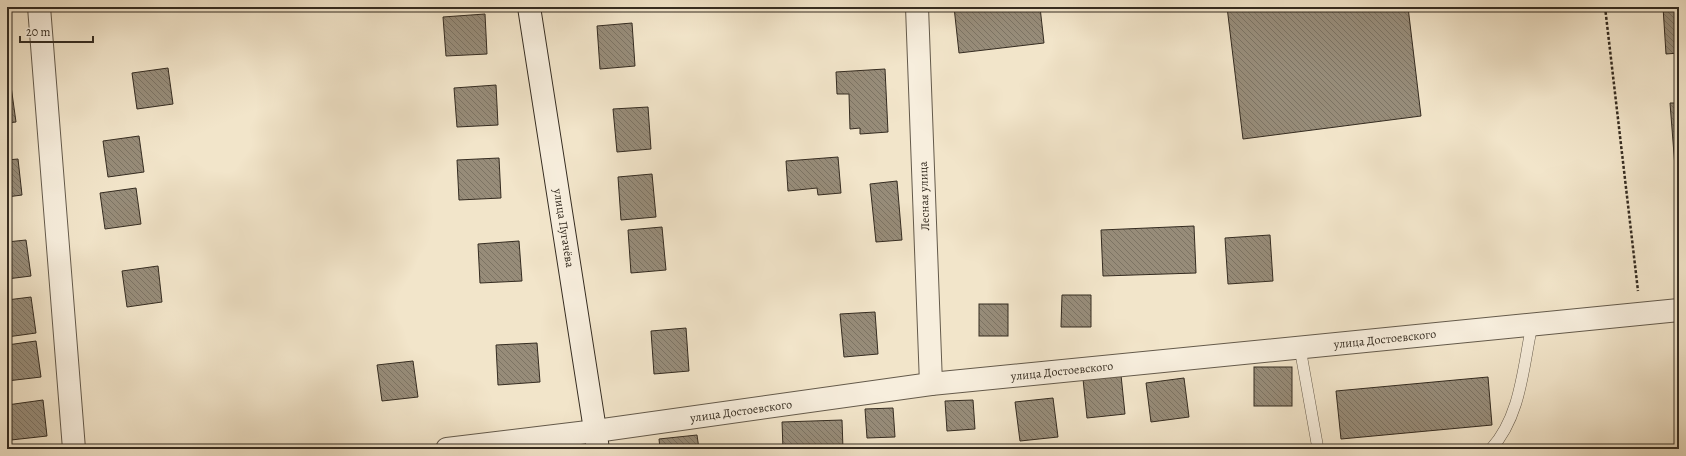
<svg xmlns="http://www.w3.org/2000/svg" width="1686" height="456" font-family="Alegreya,serif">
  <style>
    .building { fill: url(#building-back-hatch); stroke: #352c21 }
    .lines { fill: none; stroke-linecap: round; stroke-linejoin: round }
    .lane-casing { stroke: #645a4b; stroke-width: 12 }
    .street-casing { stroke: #645a4b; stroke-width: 24 }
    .secondary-casing { stroke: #352c21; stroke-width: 24 }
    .path { stroke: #352c21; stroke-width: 2.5; stroke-dasharray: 3 2; stroke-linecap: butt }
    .lane { stroke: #f7eedd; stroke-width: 11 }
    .street { stroke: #f7eedd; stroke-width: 22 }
    .secondary { stroke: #f7eedd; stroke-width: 22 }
    .labels { text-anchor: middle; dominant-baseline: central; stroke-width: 3; stroke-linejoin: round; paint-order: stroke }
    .street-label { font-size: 12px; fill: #352c21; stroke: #f7eedd }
  </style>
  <defs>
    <pattern id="building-back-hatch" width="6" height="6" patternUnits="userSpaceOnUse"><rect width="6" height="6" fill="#978c79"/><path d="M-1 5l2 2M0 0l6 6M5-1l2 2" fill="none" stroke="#7c7363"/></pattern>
  </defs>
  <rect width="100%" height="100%" fill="#f2e5ca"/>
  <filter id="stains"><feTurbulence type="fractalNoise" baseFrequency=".005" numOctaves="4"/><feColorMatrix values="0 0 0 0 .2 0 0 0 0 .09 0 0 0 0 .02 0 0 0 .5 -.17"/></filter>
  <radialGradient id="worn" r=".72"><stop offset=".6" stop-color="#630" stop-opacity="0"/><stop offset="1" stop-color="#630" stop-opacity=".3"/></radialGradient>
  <g class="building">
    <path d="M954 7H1040L1044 43 959 53Z"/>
    <path d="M1227 7H1408L1421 116 1243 139Z"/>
    <path d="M1663 7H1679V53L1666 54Z"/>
    <path d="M485 14 487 54 446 56 443 17Z"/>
    <path d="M632 23 635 66 600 69 597 26Z"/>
    <path d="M168 68 173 104 137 109 132 73Z"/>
    <path d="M885 69 888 132 860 134V128L850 129 849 94H837L836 72Z"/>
    <path d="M496 85 498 125 457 127 454 88Z"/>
    <path d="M11 86 16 122 7 123V87Z"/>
    <path d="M1670 103H1679V179L1676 180Z"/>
    <path d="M648 107 651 149 617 152 613 109Z"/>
    <path d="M139 136 144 172 108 177 103 141Z"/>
    <path d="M838 157 841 193 818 195 817 188 788 191 786 161Z"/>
    <path d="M499 158 501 198 459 200 457 160Z"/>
    <path d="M18 159 22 195 7 197V160Z"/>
    <path d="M652 174 656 217 621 220 618 177Z"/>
    <path d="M897 181 902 240 876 242 870 184Z"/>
    <path d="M136 188 141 224 105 229 100 193Z"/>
    <path d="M1194 226 1196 273 1103 276 1101 230Z"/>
    <path d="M662 227 666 270 631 273 628 230Z"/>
    <path d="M1270 235 1273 281 1228 284 1225 238Z"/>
    <path d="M26 240 31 276 7 279V242Z"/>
    <path d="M519 241 522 281 480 283 478 244Z"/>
    <path d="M158 266 162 302 127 307 122 271Z"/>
    <path d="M1062 295H1091V327H1061Z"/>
    <path d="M31 297 36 333 7 337V300Z"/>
    <rect x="979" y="304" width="29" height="32"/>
    <path d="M875 312 878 354 844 357 840 314Z"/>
    <path d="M686 328 689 371 654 374 651 331Z"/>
    <path d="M36 341 41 377 7 381V345Z"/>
    <path d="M537 343 540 382 498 385 496 345Z"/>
    <path d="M413 361 418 397 382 401 377 365Z"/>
    <rect x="1254" y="367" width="38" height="39"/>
    <path d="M1121 375 1125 414 1087 418 1083 379Z"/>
    <path d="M1488 377 1492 425 1341 439 1336 391Z"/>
    <path d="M1184 378 1189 417 1151 422 1146 383Z"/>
    <path d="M1053 398 1058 437 1020 441 1015 402Z"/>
    <path d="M43 400 47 436 11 440 7 405Z"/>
    <path d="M973 400 975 429 947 431 945 401Z"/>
    <path d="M893 408 895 437 867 438 865 409Z"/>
    <path d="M842 420 843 449H783L782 422Z"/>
    <path d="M697 435 699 449H660L659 439Z"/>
  </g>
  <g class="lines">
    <defs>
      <g id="lane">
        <path d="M1300 348 1318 449"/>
        <path d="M1491 449C1521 416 1523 367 1532 325"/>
      </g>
      <g id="street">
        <path d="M39 7 74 449"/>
        <path d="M917 7 931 384"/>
        <path d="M447 449 596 431 931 384 1679 310"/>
      </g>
      <path id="secondary" d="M529 7 598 449"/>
    </defs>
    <use href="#lane" class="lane-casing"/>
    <use href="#street" class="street-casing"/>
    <use href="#secondary" class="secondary-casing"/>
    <path class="path" d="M1605 7 1638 291"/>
    <use href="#lane" class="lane"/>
    <use href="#street" class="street"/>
    <use href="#secondary" class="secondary"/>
  </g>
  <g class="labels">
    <g class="street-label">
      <text transform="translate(924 196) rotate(-92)">Лесная улица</text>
      <text transform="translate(564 228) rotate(81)">улица Пугачёва</text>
      <text transform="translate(1385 339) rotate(-6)">улица Достоевского</text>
      <text transform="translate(1062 371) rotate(-6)">улица Достоевского</text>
      <text transform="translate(741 411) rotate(-8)">улица Достоевского</text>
    </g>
  </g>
  <rect width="1686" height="456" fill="none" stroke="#f2e5ca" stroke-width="24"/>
  <rect x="8" y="8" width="1670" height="440" fill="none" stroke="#352c21" stroke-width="2"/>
  <rect x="12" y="12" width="1662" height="432" fill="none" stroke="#352c21"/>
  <path d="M20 36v6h73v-6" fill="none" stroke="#352c21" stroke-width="2"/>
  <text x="26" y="36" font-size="12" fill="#352c21" stroke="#f7eedd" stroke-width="3" paint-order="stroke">20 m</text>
  <rect width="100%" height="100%" filter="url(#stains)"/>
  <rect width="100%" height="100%" fill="url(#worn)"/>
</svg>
